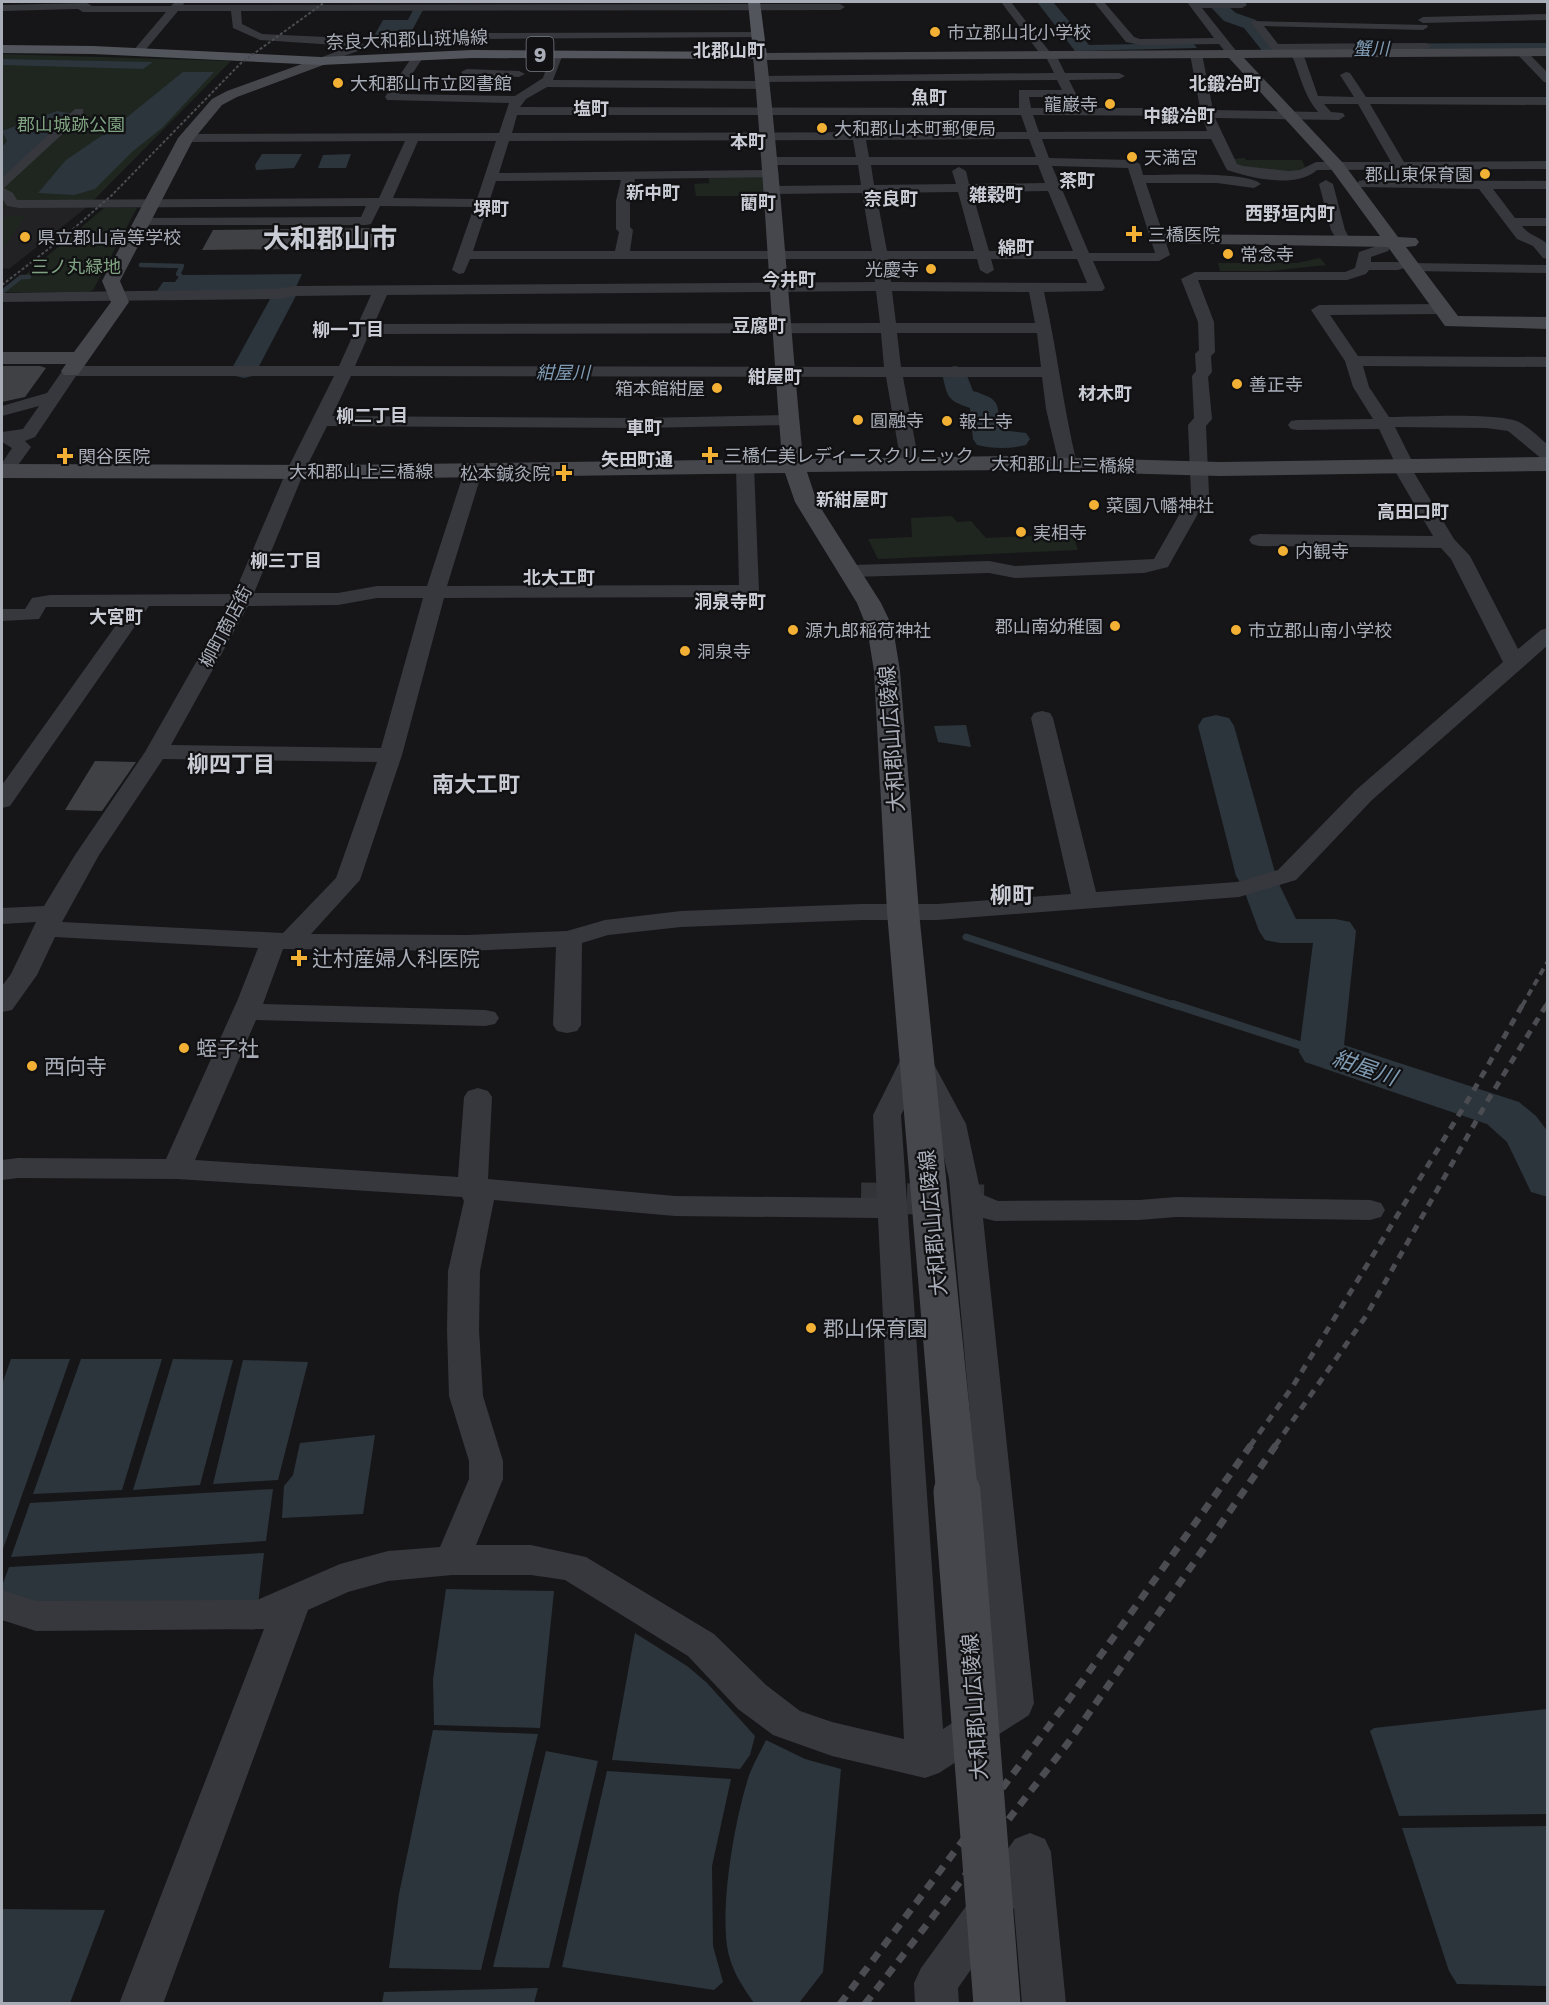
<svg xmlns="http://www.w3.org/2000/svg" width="1549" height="2005" font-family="'Golos Text','Noto Sans JP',sans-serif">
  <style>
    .built { fill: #222225 }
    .green { fill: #1e261f }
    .water { fill: #2c353c }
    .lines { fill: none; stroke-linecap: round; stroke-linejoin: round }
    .stream-far2 { stroke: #2c353c; stroke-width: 4.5 }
    .stream-far1 { stroke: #2c353c; stroke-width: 7 }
    .stream { stroke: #2c353c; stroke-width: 8 }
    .river { fill: #2c353c; fill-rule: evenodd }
    .building { fill: #404145 }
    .street-tunnel { stroke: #333438; stroke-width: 31; stroke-dasharray: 31 15; stroke-linecap: butt }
    .street { fill: #37383d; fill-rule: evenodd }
    .secondary { fill: #45474d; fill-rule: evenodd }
    .primary { fill: #53555c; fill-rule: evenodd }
    .rail-far3 { stroke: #4a4c52; stroke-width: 2; stroke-dasharray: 3 2; stroke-linecap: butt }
    .rail-far2 { stroke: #4a4c52; stroke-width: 4; stroke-dasharray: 7 5; stroke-linecap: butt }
    .rail-far1 { stroke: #4a4c52; stroke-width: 5; stroke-dasharray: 8 7; stroke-linecap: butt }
    .rail { stroke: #4a4c52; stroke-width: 7; stroke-dasharray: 10 8; stroke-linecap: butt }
    .secondary-bridge { stroke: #45474d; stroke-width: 47 }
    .poi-dot { fill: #f2b134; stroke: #111113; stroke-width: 2 }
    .labels { text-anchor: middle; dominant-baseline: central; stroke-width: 4.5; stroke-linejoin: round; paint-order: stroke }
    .far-poi-label { font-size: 18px; fill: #a8adb8; stroke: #111113; text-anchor: start }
    .far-street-label { font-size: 18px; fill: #a8adb8; stroke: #111113 }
    .far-water-label { font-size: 18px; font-style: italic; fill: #7f9bb3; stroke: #111113 }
    .far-neighbourhood-label { font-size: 18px; font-weight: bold; fill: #c9ccd4; stroke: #111113 }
    .far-park-label { font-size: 18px; fill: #7fa381; stroke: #111113 }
    .shield { fill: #111113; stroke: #7b7e86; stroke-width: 1.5 }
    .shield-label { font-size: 20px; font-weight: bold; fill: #a8adb8 }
    .street-label { font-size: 21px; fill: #a8adb8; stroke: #111113 }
    .poi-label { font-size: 21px; fill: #a8adb8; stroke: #111113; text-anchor: start }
    .neighbourhood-label { font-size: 22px; font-weight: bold; fill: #c9ccd4; stroke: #111113 }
    .water-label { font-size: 22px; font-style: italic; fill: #7f9bb3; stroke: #111113 }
    .far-town-label { font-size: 27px; font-weight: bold; fill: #c9ccd4; stroke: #111113 }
  </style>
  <rect width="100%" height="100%" fill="#161618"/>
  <path class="built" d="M2 206 87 207 9 269 2 268Z"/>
  <g class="green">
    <path d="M2 54 231 61 87 207 2 206Z"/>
    <path d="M1245 158 1246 160H1302L1306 170 1295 173 1238 166 1233 159Z"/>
    <path d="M767 175 764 196H696L694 184 709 183V177Z"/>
    <path d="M104 208H137L93 290 86 293 5 292Z"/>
    <path d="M25 216 2 251V217Z"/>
    <path d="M1320 258 1326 265 1269 271H1220L1218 263H1297Z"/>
    <path d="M952 516 957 522 971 521 986 538 1073 534 1078 550 878 559 868 539 912 537 911 518Z"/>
  </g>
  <g class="water">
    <path d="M1037 2H1053L1089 45 1193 43 1197 48 1075 51Z"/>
    <path d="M413 10H423L409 36H374L383 20H408Z"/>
    <path d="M2 59 153 62 143 69 2 65Z"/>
    <path d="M183 72H214L162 128 133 151 95 189 74 195 38 193 66 160 116 126Z"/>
    <path d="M57 111 74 114 2 179V147L7 141 2 131Z"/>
    <path d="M262 154H302L294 168 256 170 255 165Z"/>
    <path d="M351 154 346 168H318L323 155Z"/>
    <path d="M302 274 296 287 291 290 157 291 163 282H175L180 275Z"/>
    <path d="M966 725 971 747 938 742 934 726Z"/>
    <path d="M11 1359H70L2 1552V1384Z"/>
    <path d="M81 1359H162L122 1490 33 1494Z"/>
    <path d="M173 1359 233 1360 200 1485 133 1490Z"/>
    <path d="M243 1360 308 1362 278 1480 213 1484Z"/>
    <path d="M375 1435 363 1514 282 1518 284 1486 293 1475 300 1443Z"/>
    <path d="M273 1489 266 1541 11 1557 30 1503Z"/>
    <path d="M264 1553 258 1605 22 1602 2 1596V1586L9 1567Z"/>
    <path d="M446 1589 554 1591 540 1728 434 1725 433 1679Z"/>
    <path d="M635 1633 687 1666 706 1682 755 1736 750 1755 740 1769 612 1760Z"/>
    <path d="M1547 1709V1814L1399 1816 1370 1731 1374 1728Z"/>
    <path d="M433 1730 538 1734 481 1970 389 1968 399 1894Z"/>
    <path d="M766 1740 805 1759 841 1769 823 1972 799 2003H754C742 1986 730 1968 727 1946 721 1901 734 1825 747 1782 751 1767 760 1753 766 1740Z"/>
    <path d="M546 1751 598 1761 549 1968 493 1967Z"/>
    <path d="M607 1771 731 1779 712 1866 713 1946 723 1982 714 1990 562 1967Z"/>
    <path d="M1547 1826V1986L1457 1984 1449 1971 1402 1828Z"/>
    <path d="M2 1909 105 1910 70 2003H2Z"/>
    <path d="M538 1988 534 2003H382L384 1992Z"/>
  </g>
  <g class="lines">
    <g class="stream-far2">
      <path d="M141 265 182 266 178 274 180 275"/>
      <path d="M2 292 21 277H29"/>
    </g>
    <path class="stream-far1" d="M966 937 1177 1006"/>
    <path class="stream" d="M1173 1004 1321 1052"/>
    <g class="river">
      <path d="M1206 2H1223L1236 13 1256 20 1275 44 1548 43V53L1270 54 1264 53 1244 28 1224 21Z"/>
      <path d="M287 283 296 285 299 290 257 370 253 376 244 378 235 376 231 370 275 290 278 285Z"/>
      <path d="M955 366 964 368 973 391C1002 400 997 403 1000 430L1026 433 1030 439 1026 445C1010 449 993 449 977 445L973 439 970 408C946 400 948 397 942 374L946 368Z"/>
      <path d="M1216 715 1229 718 1234 726 1276 876 1272 882 1279 884 1296 919H1335L1350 922 1356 931 1344 1045 1519 1102 1536 1116 1548 1132V1197L1531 1192 1507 1142 1487 1124 1305 1062 1299 1052 1313 943H1280L1265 940 1259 931 1245 893 1249 886 1242 885 1236 876 1198 726 1203 718Z"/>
    </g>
  </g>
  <g class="building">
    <path d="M378 228 371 248 202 250 213 230Z"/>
    <path d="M2 366H40L46 368 25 397 2 402Z"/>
    <path d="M95 761 136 762 102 811 65 810Z"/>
  </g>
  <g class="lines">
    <path class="street-tunnel" d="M861 1198 988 1200"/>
    <g class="street">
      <path d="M175 2H185L183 5 840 4 845 7 840 10 241 11 242 24 262 34 347 38 364 44 358 51 321 64 317 63V59L351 46 260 40 233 28 231 11H178L142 54 138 55 132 52 166 12H83L78 9 2 11V5L87 3 92 6H171Z"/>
      <path d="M1001 2H1011L1049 51 1055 53 1065 73H1119L1125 76 1119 79 1069 80 1076 94 1074 97H1029L1031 108H1200L1190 54 1196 51 1202 54 1213 110 1318 112C1303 94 1300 74 1291 53L1294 50H1288L1290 53 1284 56 1271 49 1251 23 1252 21 1427 25 1428 27 1423 30 1264 26 1278 44 1426 43 1432 46 1426 49 1299 50 1305 59 1318 96 1354 97 1340 75 1346 72 1350 73 1366 97H1548V105L1370 104 1404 162 1548 161V169L1317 170C1295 189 1252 178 1227 170L1211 139H1042L1049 158 1133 160 1140 164 1143 175C1165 175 1248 171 1261 184L1254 188 1217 183H1146L1170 255 1159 261H1093L1105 288 1102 291 1044 292C1057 350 1063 406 1077 464L1074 468H1062L1059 464 1046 409 1042 377H903L919 463 916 467H904L901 463 886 377 351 376 332 416 643 418 790 415 796 416 799 420 796 424 790 425 643 428 327 426 304 472 254 593H338L377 586H427L465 469 468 465H480L483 469 447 586 739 585 736 466 739 462H751L754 466 759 591 756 595 749 597 444 598 402 755 360 880 311 934 467 935 567 931 605 920 681 911 862 904H937L1071 894 1031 718 1034 713 1042 711 1050 713 1053 718 1096 892 1237 882 1278 870 1356 790 1503 662 1451 559 1441 548 1259 546 1252 544 1249 540 1252 536 1259 534 1433 536 1392 466 1394 461 1379 429 1297 430 1291 429 1288 425 1291 421 1297 420 1373 419 1353 387 1345 361 1311 310 1319 305 1442 304 1450 309 1442 314 1330 315 1358 356 1548 357V367L1363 366 1369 387 1389 417C1418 417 1496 412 1519 422 1529 427 1539 437 1548 445V460L1542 459 1508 431 1486 428 1395 427 1412 461 1410 466 1454 539 1470 556 1518 649 1541 630 1548 628V645L1372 800 1296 880 1239 897 937 920H862L681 927 608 935 582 943 581 1025 577 1031 567 1033 557 1031 553 1025 556 947 467 951 283 949 263 1004 485 1010 495 1012 499 1018 495 1024 485 1026 256 1020 195 1160 458 1177 464 1097 468 1091 478 1088 488 1091 492 1097 488 1179 675 1196 877 1198 873 1115 902 1057 906 1051 916 1048 926 1051 930 1057 966 1124 981 1194 998 1201 1139 1200 1176 1197 1370 1200 1381 1203 1385 1210 1381 1217 1370 1220 1176 1217 1139 1220 995 1221 983 1218 1034 1703 1029 1715 939 1773 925 1778 832 1756 773 1735 738 1709 688 1656 565 1580 531 1575H452L388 1581 348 1592 308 1610 163 2004H119L264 1629 36 1631 2 1620V1590L36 1601 257 1600 340 1564 388 1551 440 1547 469 1479V1461L449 1396 447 1330 448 1271 464 1201 462 1197 177 1179 18 1178 2 1180V1160L18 1158 166 1159 238 999 258 948 55 937 37 975 12 1010 2 1012V986L11 974 36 922 2 924V908L44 906 75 855 145 752 228 606H149L10 806 2 808V785L129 607H46L39 619 2 621V609H25L32 598 50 595 234 594 286 472 334 376H76L35 437 25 441 31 447 11 475 2 476V463L12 448 2 442V432L23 429 39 406 2 416V406L47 393 65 367 71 366H339L371 295 295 296 278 299 2 302V293L278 289 295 286 875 282 873 259H470L464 273 459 274 452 270 474 207 380 206 371 224 366 225H141L134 221 136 218 361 217 366 206 19 208 7 206 2 198V178L75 109H83V115L4 188 13 193 17 200 379 198 405 141 186 142 180 138 186 134 499 133 509 103 387 100 385 97 414 54 418 53 424 56 399 94 515 96 543 78 551 54 557 51 563 54 553 80 763 81 757 78 759 76 1054 73 1046 57 1041 55ZM1057 80 1062 90H1019V108L520 107 526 99 547 87 763 89 769 85 763 82ZM1324 104H1358L1391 162H1316L1300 170 1289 171 1243 166 1237 164 1215 118 1339 120 1345 116 1343 113 1331 112ZM517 115H1021L1027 132 512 133ZM1033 115 1202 116 1207 131 1039 132ZM1029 139 1036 157H869L866 140ZM853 140 856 157H771L764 161 771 165H858L861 185 773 186 766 190 773 194 862 193 872 251H630L633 230 630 227V201L635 179 777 177 779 174 772 170 499 173 509 141ZM418 141H496L477 199 393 198ZM871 165H1038L1045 183 969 184 966 171 959 167 952 171 956 184 874 185ZM1052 166 1128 168 1155 253H1089ZM621 180 616 201V229L619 232 615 251H473L496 181ZM1048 191 1073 251H989L972 192ZM958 192 974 251H887L876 193ZM888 259H977L980 270 987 274 994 270 991 259H1077L1087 283 891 282ZM876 291 880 323 374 324 387 295ZM892 291 1029 292 1035 323H896ZM881 333 884 367 355 366 369 334ZM897 333H1037L1041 367H901ZM377 598H423L381 748 171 745 248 606 338 605ZM163 759 377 762 336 878 283 933 62 922 99 855ZM916 1085 936 1124 949 1179 995 1695 943 1729 901 1115ZM494 1200 675 1216 878 1218 904 1739 832 1722 800 1711 766 1685 714 1634 586 1557 531 1545H476L503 1479V1461L483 1396 479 1330 480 1271Z"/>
      <path d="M1094 2H1104L1134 37 1140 39 1214 38 1187 2H1245L1247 5 1242 8H1202L1237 52 1231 55 1227 54 1219 44 1140 45 1126 42Z"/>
      <path d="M1548 14V20L1423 23 1418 20 1423 17Z"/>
      <path d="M757 32 762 35 761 37 479 39 474 36 479 33Z"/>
      <path d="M1521 49 1525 50 1548 73V83L1544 82 1517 54V50Z"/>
      <path d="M467 69 519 71 525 74 519 77 463 74 461 72Z"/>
      <path d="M1326 180 1333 184 1345 230 1351 241 1349 244H1339L1331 230 1319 184Z"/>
      <path d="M1364 180 1548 181V189H1493L1515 218H1548V226H1522C1529 236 1540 236 1548 245V259L1543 258 1533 246 1517 239 1479 189 1359 187 1357 184 1359 181Z"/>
      <path d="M1383 244 1390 248 1388 251 1371 257V262H1398L1405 265 1411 263 1548 265V273L1411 271 1404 268 1398 270H1369L1366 274 1347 280H1198L1214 322 1215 352 1211 356 1212 372 1208 377 1212 419 1206 426 1209 494 1168 567 1144 573 1015 578 989 573 851 577 844 575 841 571 844 567 851 565 989 561 1015 566 1154 559 1191 494 1188 425 1194 418 1192 376 1196 371 1195 354 1199 350 1198 322 1181 279 1195 272H1345L1355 268 1359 252Z"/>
      <path d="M1030 1833 1045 1839 1051 1852 1066 2004H1022L1014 1908 958 1988 959 2004H915L914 1983 921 1968 1015 1839Z"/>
    </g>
    <g class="secondary">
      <path d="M1548 48V56L1244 58 1343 163 1398 237 1416 238 1419 242 1416 246 1406 247 1458 316 1548 317V329L1445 326 1388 247 1153 243 1150 239 1153 235 1159 234 1380 236 1331 169 1229 58 767 60C782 193 790 326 803 459L1007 456 1220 462 1548 457V471L1220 476 1007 470 807 472 817 502 881 603 893 628 900 671 919 912 978 1492 972 1504 957 1509 942 1504 936 1492 887 912 874 671 867 628 857 603 795 502 785 473 336 479 2 478V464L336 465 782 459C771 325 765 190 753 56L755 53Z"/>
      <path d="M321 57 328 61 326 64 237 97 222 105 193 140 120 281 129 302 78 375H64L61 371 66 364H2V352H74L111 302 102 281 178 138 212 99 227 91Z"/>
    </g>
    <path class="primary" d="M748 2H760L767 56 765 59 472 58 321 65 93 54 2 53V45L93 46 321 57 472 50 753 52Z"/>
    <path class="rail-far3" d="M2 285 64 237 112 195 241 63 325 2"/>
    <g class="rail-far2">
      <path d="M1522 1006 1548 961"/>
      <path d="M1546 1006 1548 1002"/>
    </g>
    <g class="rail-far1">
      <path d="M1250 1446 1293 1386 1471 1095 1523 1004"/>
      <path d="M1275 1446 1366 1316 1488 1100 1547 1004"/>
    </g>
    <g class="rail">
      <path d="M840 2004 1073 1694 1251 1445"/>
      <path d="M865 2004 1068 1743 1276 1445"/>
    </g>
    <path class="secondary-bridge" d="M957 1492 997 2004"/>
  </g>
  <g class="poi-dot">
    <circle cx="935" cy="32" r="6"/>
    <circle cx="338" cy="83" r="6"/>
    <circle cx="1110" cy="104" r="6"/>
    <circle cx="822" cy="128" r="6"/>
    <circle cx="1132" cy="157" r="6"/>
    <circle cx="1485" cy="174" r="6"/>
    <path d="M1131 225h6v6h6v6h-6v6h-6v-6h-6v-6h6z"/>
    <circle cx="25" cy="237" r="6"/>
    <circle cx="1228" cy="254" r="6"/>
    <circle cx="931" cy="269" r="6"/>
    <circle cx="1237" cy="384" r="6"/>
    <circle cx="717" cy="388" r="6"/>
    <circle cx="858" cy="420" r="6"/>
    <circle cx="947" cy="421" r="6"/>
    <path d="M707 446h6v6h6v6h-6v6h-6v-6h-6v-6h6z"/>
    <path d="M62 447h6v6h6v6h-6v6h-6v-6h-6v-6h6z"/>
    <path d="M561 464h6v6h6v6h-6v6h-6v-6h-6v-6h6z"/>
    <circle cx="1094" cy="505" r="6"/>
    <circle cx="1021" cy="532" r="6"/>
    <circle cx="1283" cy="551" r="6"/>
    <circle cx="1115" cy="626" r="6"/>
    <circle cx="793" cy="630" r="6"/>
    <circle cx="1236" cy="630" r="6"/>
    <circle cx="685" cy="651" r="6"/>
    <path d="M296 949h6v6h6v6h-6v6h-6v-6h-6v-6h6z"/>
    <circle cx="184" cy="1048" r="6"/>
    <circle cx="32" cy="1066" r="6"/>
    <circle cx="811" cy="1328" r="6"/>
  </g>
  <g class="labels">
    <g class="far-poi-label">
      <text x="947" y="32">市立郡山北小学校</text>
      <text x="350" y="83">大和郡山市立図書館</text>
      <text x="1098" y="104" text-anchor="end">龍巌寺</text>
      <text x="834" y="128">大和郡山本町郵便局</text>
      <text x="1144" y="157">天満宮</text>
      <text x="1473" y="174" text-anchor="end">郡山東保育園</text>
      <text x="1148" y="234">三橋医院</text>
      <text x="37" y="237">県立郡山高等学校</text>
      <text x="1240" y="254">常念寺</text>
      <text x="919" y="269" text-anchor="end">光慶寺</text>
      <text x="1249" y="384">善正寺</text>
      <text x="705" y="388" text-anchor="end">箱本館紺屋</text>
      <text x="870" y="420">圓融寺</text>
      <text x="959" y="421">報土寺</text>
      <text x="724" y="455">三橋仁美レディースクリニック</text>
      <text x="78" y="456">関谷医院</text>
      <text x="550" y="473" text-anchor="end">松本鍼灸院</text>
      <text x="1106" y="505">菜園八幡神社</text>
      <text x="1033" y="532">実相寺</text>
      <text x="1295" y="551">内観寺</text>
      <text x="1103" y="626" text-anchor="end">郡山南幼稚園</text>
      <text x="805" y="630">源九郎稲荷神社</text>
      <text x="1248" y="630">市立郡山南小学校</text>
      <text x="697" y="651">洞泉寺</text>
    </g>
    <g class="far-street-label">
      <text transform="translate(407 39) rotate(-2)">奈良大和郡山斑鳩線</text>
      <text transform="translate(1063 464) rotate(1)">大和郡山上三橋線</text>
      <text x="361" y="471">大和郡山上三橋線</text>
      <text transform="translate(225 626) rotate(-62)">柳町商店街</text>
    </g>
    <g class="far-water-label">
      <text x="1371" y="48">蟹川</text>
      <text x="563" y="372">紺屋川</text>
    </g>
    <g class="far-neighbourhood-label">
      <text x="729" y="50">北郡山町</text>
      <text x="1225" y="83">北鍛冶町</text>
      <text x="929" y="97">魚町</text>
      <text x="591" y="108">塩町</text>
      <text x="1179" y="115">中鍛冶町</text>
      <text x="748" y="141">本町</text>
      <text x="1077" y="180">茶町</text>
      <text x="653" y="192">新中町</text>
      <text x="996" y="194">雑穀町</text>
      <text x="891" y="198">奈良町</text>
      <text x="758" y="202">藺町</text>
      <text x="491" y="208">堺町</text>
      <text x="1290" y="213">西野垣内町</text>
      <text x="1016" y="247">綿町</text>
      <text x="789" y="279">今井町</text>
      <text x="759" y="325">豆腐町</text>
      <text x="348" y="329">柳一丁目</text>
      <text x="775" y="376">紺屋町</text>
      <text x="1105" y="393">材木町</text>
      <text x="372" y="415">柳二丁目</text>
      <text x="644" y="427">車町</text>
      <text x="637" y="459">矢田町通</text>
      <text x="852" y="499">新紺屋町</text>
      <text x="1413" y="511">高田口町</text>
      <text x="286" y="560">柳三丁目</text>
      <text x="559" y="577">北大工町</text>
      <text x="730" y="601">洞泉寺町</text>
      <text x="116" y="616">大宮町</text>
    </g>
    <g class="far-park-label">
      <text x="71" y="124">郡山城跡公園</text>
      <text x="76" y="266">三ノ丸緑地</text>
    </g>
    <rect class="shield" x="526.5" y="37" width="27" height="34" rx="4.5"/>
    <g class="shield-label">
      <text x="540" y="54">9</text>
    </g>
    <g class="street-label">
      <text transform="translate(891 739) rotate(-94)">大和郡山広陵線</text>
      <text transform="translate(932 1223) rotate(-95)">大和郡山広陵線</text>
      <text transform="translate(974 1707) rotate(-94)">大和郡山広陵線</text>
    </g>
    <g class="poi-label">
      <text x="312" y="958">辻村産婦人科医院</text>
      <text x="196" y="1048">蛭子社</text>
      <text x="44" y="1066">西向寺</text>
      <text x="823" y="1328">郡山保育園</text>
    </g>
    <g class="neighbourhood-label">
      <text x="231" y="763">柳四丁目</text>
      <text x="476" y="783">南大工町</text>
      <text x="1012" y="894">柳町</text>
    </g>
    <g class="water-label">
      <text transform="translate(1365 1067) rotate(19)">紺屋川</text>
    </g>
    <g class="far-town-label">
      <text x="330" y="238">大和郡山市</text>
    </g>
  </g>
  <rect width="1549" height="2005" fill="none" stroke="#a8adb8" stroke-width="6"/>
</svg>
